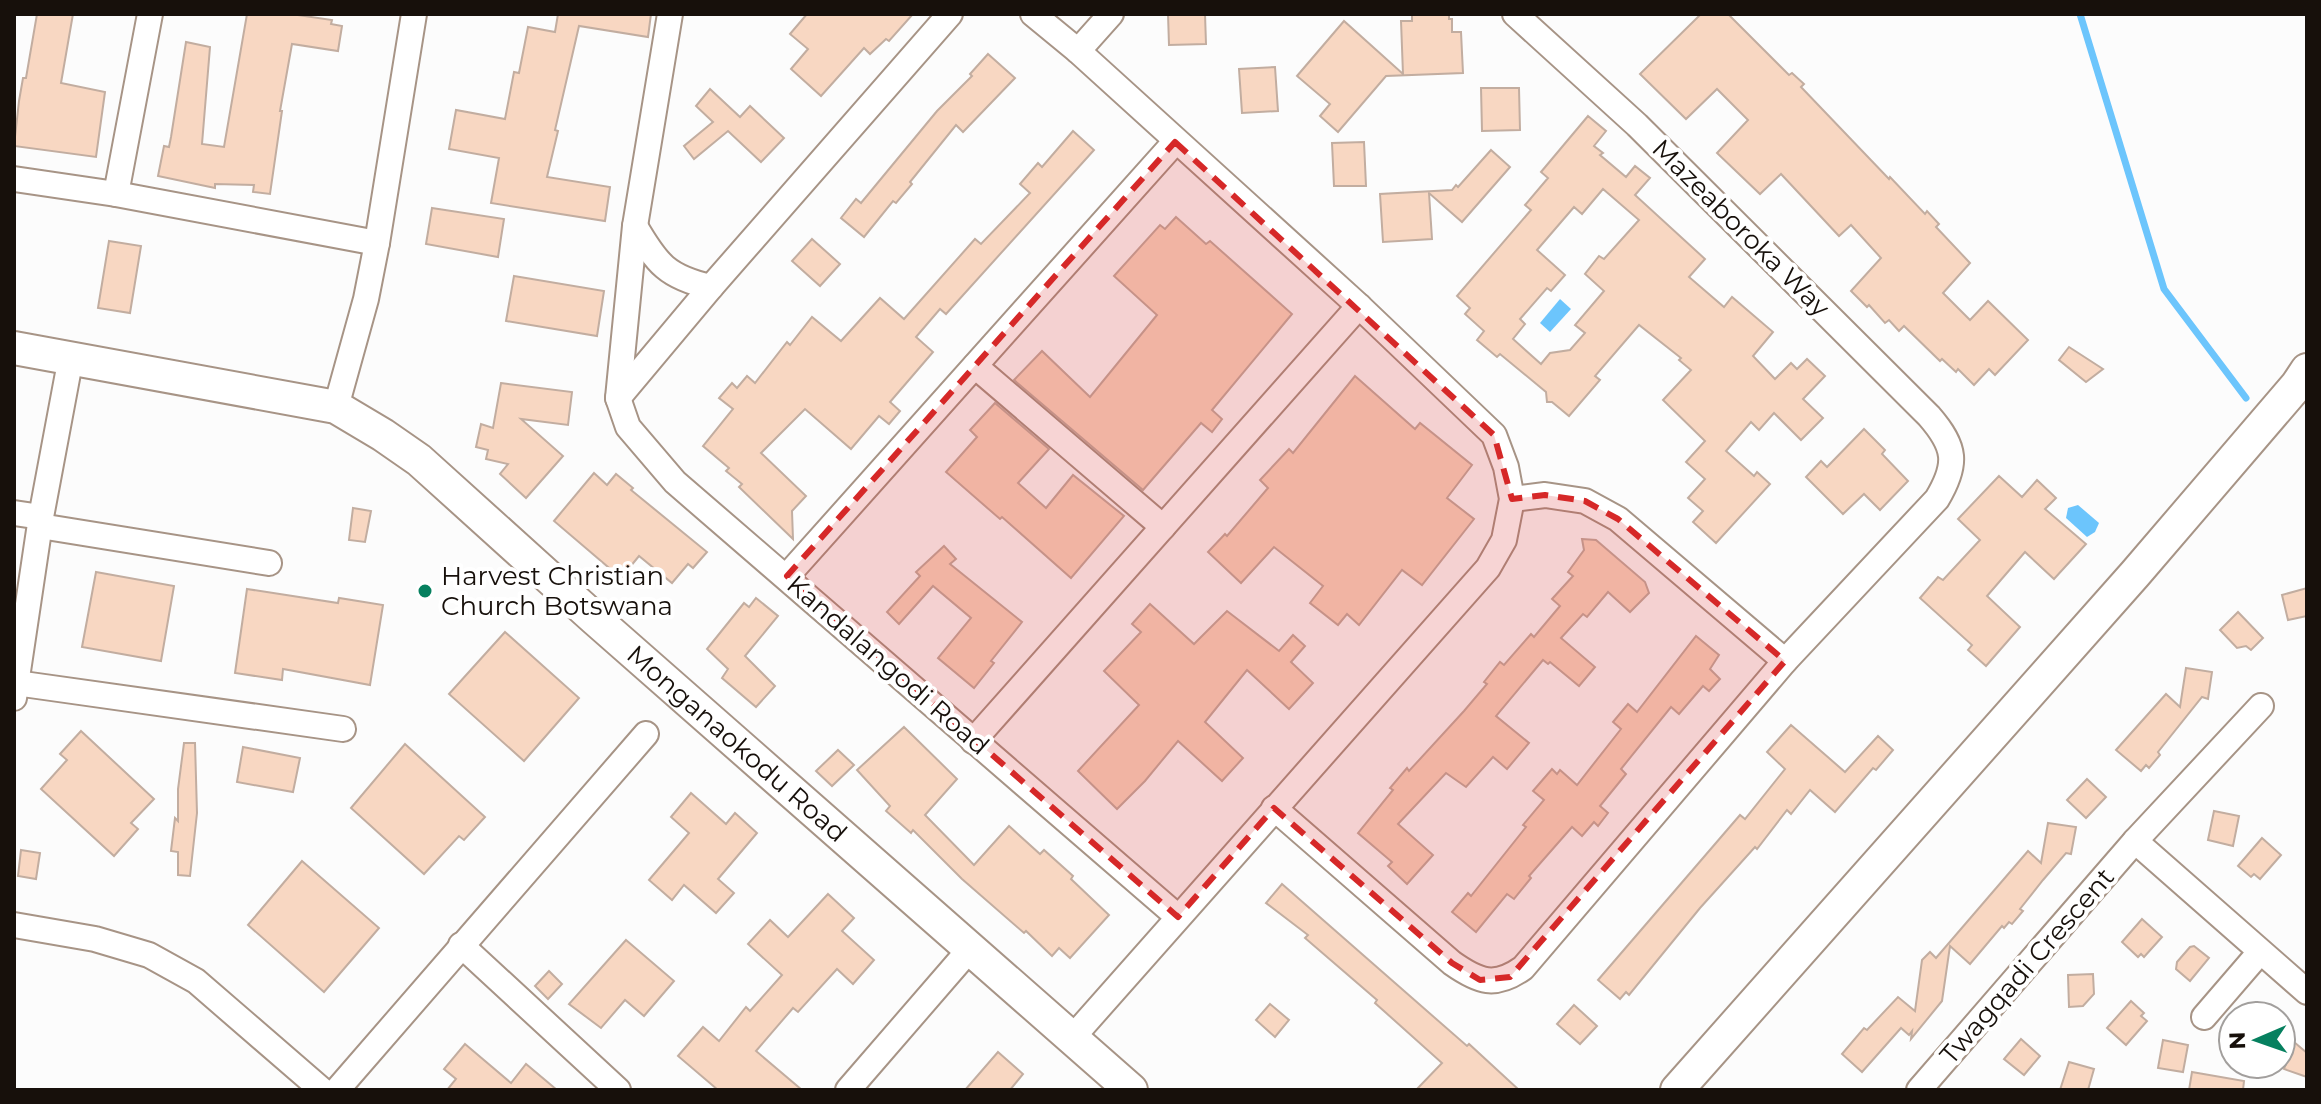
<svg xmlns="http://www.w3.org/2000/svg" width="2321" height="1104" font-family="Montserrat,sans-serif">
  <style>
    .water { fill: #6cc5fc }
    .lines { fill: none; stroke-linecap: round; stroke-linejoin: round }
    .stream { stroke: #6cc5fc; stroke-width: 7 }
    .building { fill: #f8d7c2; stroke: #c2ada0; stroke-width: 2; fill-rule: evenodd }
    .minor-casing { stroke: #a79486; stroke-width: 28 }
    .tertiary-casing { stroke: #a79486; stroke-width: 36 }
    .minor { stroke: #fff; stroke-width: 24 }
    .tertiary { stroke: #fff; stroke-width: 32 }
    .marked { fill: #d62828; fill-opacity: 0.2; stroke: #d62828; stroke-width: 6; stroke-dasharray: 16 10; stroke-linejoin: round }
    .poi-dot { fill: #06805f; stroke: #fff; stroke-width: 3 }
    .labels { text-anchor: middle; dominant-baseline: central; stroke-width: 8; stroke-linejoin: round; paint-order: stroke }
    .street-label { font-size: 26px; fill: #17100b; stroke: #fff }
    .poi-label { font-size: 26px; fill: #17100b; stroke: #fff; text-anchor: start }
  </style>
  <rect width="100%" height="100%" fill="#fcfcfc"/>
  <g class="water">
    <path d="M1560 299 1571 309 1550 332 1540 323Z"/>
    <path d="M2078 505 2099 523 2095 532 2087 537 2066 518 2068 508Z"/>
  </g>
  <g class="lines">
    <path class="stream" d="M2080 14 2164 289 2246 398"/>
  </g>
  <g class="building">
    <path d="M37 14H73L61 83 105 92 96 157 14 146 19 101 23 78H26Z"/>
    <path d="M247 14H291L332 20 331 24 342 26 338 51 292 44 280 111H282L270 194 253 192 254 185 215 184V188L158 176 164 146 169 147 171 137 186 42 210 47 202 144 224 147Z"/>
    <path d="M558 14H651L648 37 579 26 555 130 558 131 547 177 610 187 605 221 491 203 499 158 449 149 456 110 505 119 514 72 519 73 528 27 555 32Z"/>
    <path d="M807 14H913L889 41 886 39 870 54 864 48 821 96 791 69 808 49 790 34Z"/>
    <path d="M1168 14H1205L1206 44 1169 45Z"/>
    <path d="M1412 14H1449V19H1452V32H1461L1463 73 1386 76 1338 132 1320 116 1330 104 1297 76 1344 21 1403 74 1401 21H1412Z"/>
    <path d="M1701 14H1728L1789 75 1792 73 1804 84 1801 87 1889 179 1890 177 1925 214 1927 211 1939 224 1936 227 1970 263 1943 293 1970 320 1988 301 2028 340 1995 375 1989 369 1974 385 1958 369 1956 372 1942 359 1940 361 1904 326 1899 331 1889 320 1885 323 1869 305 1867 307 1851 291 1881 258 1851 225 1839 236 1781 174 1760 194 1717 153 1748 120 1717 89 1686 119 1640 74Z"/>
    <path d="M988 54 1015 78 963 132 956 125 910 182 912 184 896 203 893 201 864 237 841 218 856 199 861 203 937 111 972 76 970 74Z"/>
    <path d="M1275 67 1278 111 1242 113 1239 69Z"/>
    <path d="M1481 88H1519L1520 130 1482 131Z"/>
    <path d="M710 89 740 117 750 106 784 138 761 162 728 131 694 159 684 146 713 122 696 106Z"/>
    <path d="M1588 116 1606 131 1594 146 1603 153 1600 155 1626 177 1635 166 1650 178 1635 195 1705 259 1689 277 1724 307 1732 297 1773 332 1753 356 1775 379 1791 363 1797 369 1807 359 1825 376 1803 399 1823 418 1801 440 1774 413 1759 430 1751 422 1726 451 1754 476 1757 472 1770 484 1716 543 1693 522 1703 511 1688 498 1705 479 1686 462 1705 441 1663 400 1691 370 1679 360 1681 358 1639 325 1595 376 1600 380 1569 416 1552 402H1547L1546 392 1500 354 1497 357 1477 340 1484 331 1465 314 1470 308 1457 296 1531 210 1525 205 1548 178 1541 172ZM1603 189 1639 220 1604 259 1599 256 1585 274 1604 291 1575 325 1585 333 1570 350 1550 353 1541 364 1513 339 1525 324 1520 319 1547 288 1551 291 1565 275 1537 250 1574 207 1582 214Z"/>
    <path d="M1073 131 1094 150 946 314 940 309 916 337 933 352 890 402 900 411 889 424 879 416 851 449 805 409 761 453 806 496 792 511 793 539 739 487 742 484 726 471 729 468 703 446 733 409 719 398 732 383 737 388 747 376 755 383 787 342 790 345 812 317 841 341 880 298 904 319 975 239 981 244 1030 193 1020 184 1038 163 1042 167Z"/>
    <path d="M1364 142 1366 186H1334L1332 143Z"/>
    <path d="M1491 150 1510 167 1462 222 1429 193 1432 239 1383 242 1380 194 1452 190 1456 185 1458 187Z"/>
    <path d="M432 208 504 219 498 257 426 244Z"/>
    <path d="M1176 217 1206 244 1210 241 1292 314 1212 410 1222 419 1212 432 1201 423 1143 490 1014 380 1042 351 1090 397 1157 315 1114 276 1160 225 1165 229Z"/>
    <path d="M812 239 840 264 820 286 792 261Z"/>
    <path d="M109 241 141 246 130 313 98 308Z"/>
    <path d="M514 276 604 291 597 336 506 321Z"/>
    <path d="M2069 347 2103 369 2086 382 2059 360Z"/>
    <path d="M1355 376 1415 429 1420 423 1472 465 1447 498 1474 519 1422 585 1402 570 1359 625 1347 614 1338 625 1310 603 1323 586 1274 547 1241 583 1208 552 1225 534 1227 536 1268 488 1260 480 1289 449 1293 453Z"/>
    <path d="M501 383 572 392 568 425 521 419 563 456 526 498 500 474 508 464 486 459 488 450 476 447 481 424 493 428Z"/>
    <path d="M995 403 1049 449 1018 483 1046 508 1073 475 1124 516 1071 578 1002 517 1000 519 946 472 977 437 970 430Z"/>
    <path d="M1864 429 1885 450 1882 454 1908 481 1880 510 1864 494 1843 514 1806 477 1821 461 1827 467Z"/>
    <path d="M594 473 607 485 616 474 633 488 631 490 707 552 693 568 688 564 672 583 639 556 621 578 554 521Z"/>
    <path d="M1999 476 2022 497 2037 480 2056 498 2045 509 2086 544 2054 579 2025 552 1987 596 2020 627 1986 666 1968 650 1972 645 1920 598 1938 577 1943 580 1980 540 1958 519Z"/>
    <path d="M353 508 371 511 365 542 349 540Z"/>
    <path d="M1582 539 1596 540 1645 582 1649 593 1630 612 1608 592 1587 617 1583 614 1561 638 1595 667 1579 686 1550 662 1548 664 1543 660 1496 716 1529 743 1507 769 1493 757 1466 787 1446 773 1398 824 1433 855 1407 884 1388 866 1392 862 1358 833 1393 790 1390 788 1407 768 1409 771 1464 711 1487 684 1484 682 1500 662 1504 665 1531 634 1534 637 1560 606 1552 599 1573 576 1568 572 1584 550Z"/>
    <path d="M944 546 956 559 950 564 1022 622 991 661 994 663 974 688 938 658 971 618 933 586 899 624 887 612 920 576 916 572Z"/>
    <path d="M96 572 174 586 161 661 82 647Z"/>
    <path d="M2307 588V616L2288 620 2282 595Z"/>
    <path d="M247 589 338 603 339 598 383 605 370 685 283 669 282 680 235 673Z"/>
    <path d="M756 598 778 616 745 656 775 686 756 707 722 678 728 669 707 649 744 603 749 607Z"/>
    <path d="M1150 604 1194 644 1227 611 1279 651 1293 635 1305 646 1291 662 1313 683 1289 709 1247 670 1205 722 1243 758 1222 781 1178 741 1145 781 1117 809 1078 771 1139 705 1104 671 1141 632 1132 624Z"/>
    <path d="M2238 612 2263 638 2251 650 2246 646 2237 648 2220 630Z"/>
    <path d="M505 632 579 698 524 761 449 694Z"/>
    <path d="M1696 636 1719 655 1710 669 1720 679 1709 691 1703 686 1679 714 1671 707 1621 769 1626 774 1600 806 1608 813 1598 826 1594 822 1582 836 1572 827 1529 876 1531 878 1514 899 1507 894 1476 932 1452 912 1468 893 1471 896 1526 827 1523 825 1544 800 1533 791 1552 769 1557 774 1560 770 1577 785 1621 729 1613 722 1628 704 1637 712Z"/>
    <path d="M2186 668 2212 672 2208 699 2202 697 2158 752 2160 755 2149 768 2146 765 2141 771 2116 750 2166 694 2180 707Z"/>
    <path d="M1791 725 1845 772 1878 736 1893 750 1876 770 1873 768 1835 812 1810 790 1791 814 1787 810 1757 849 1755 847 1700 908 1629 995 1626 992 1620 999 1598 980 1740 815 1745 819 1785 769 1767 752Z"/>
    <path d="M904 727 957 779 925 815 974 865 1009 826 1040 854 1044 850 1073 876 1071 879 1109 915 1070 958 1059 948 1052 956 1026 931 1024 933 962 879 913 830 911 833 886 811 890 806 857 770Z"/>
    <path d="M81 731 154 799 131 823 138 829 114 856 41 789 67 760 60 754Z"/>
    <path d="M184 743H195L197 813 190 876 178 875V852L171 851 175 818 178 821V789Z"/>
    <path d="M405 744 485 817 464 840 459 836 424 874 351 808Z"/>
    <path d="M243 747 300 758 293 792 237 782Z"/>
    <path d="M838 750 854 765 832 786 816 771Z"/>
    <path d="M2087 779 2106 797 2086 818 2067 800Z"/>
    <path d="M691 793 726 824 735 813 757 833 718 879 734 893 716 913 684 885 672 900 649 880 689 833 671 817Z"/>
    <path d="M2214 811 2239 816 2233 846 2208 840Z"/>
    <path d="M2048 823 2076 827 2071 854 2066 853 2043 880 2020 909 2023 911 2012 924 2009 922 2004 928 2002 926 1970 964 1950 946 1942 1001 1911 1039 1912 1031 1909 1035 1901 1028 1862 1072 1842 1054 1864 1028 1867 1030 1898 997 1915 1011 1922 960 1930 952 1936 958 2028 851 2041 863Z"/>
    <path d="M2262 838 2281 855 2260 879 2254 874 2251 877 2238 866Z"/>
    <path d="M21 850 40 853 36 879 18 876Z"/>
    <path d="M302 861 379 928 324 992 248 925Z"/>
    <path d="M1282 884 1467 1046 1469 1044 1519 1090H1416L1442 1063 1375 1003 1377 1000 1305 938 1308 935 1266 903Z"/>
    <path d="M828 894 854 918 842 931 874 960 853 984 837 969 798 1012 793 1008 756 1051 802 1090H718L678 1056 703 1027 719 1041 746 1007 750 1011 782 975 748 944 770 920 788 937Z"/>
    <path d="M2142 919 2162 937 2144 957 2141 954 2138 957 2122 942Z"/>
    <path d="M626 940 674 981 644 1016 625 1000 601 1028 569 1004Z"/>
    <path d="M2194 946 2209 958 2190 981 2176 969 2177 962 2190 947Z"/>
    <path d="M549 971 562 984 548 999 535 986Z"/>
    <path d="M2093 974 2094 994 2083 1006 2069 1007 2068 975Z"/>
    <path d="M2131 1001 2144 1013 2141 1016 2147 1021 2126 1045 2107 1028Z"/>
    <path d="M1270 1004 1289 1020 1275 1037 1256 1020Z"/>
    <path d="M1574 1005 1597 1026 1580 1044 1557 1024Z"/>
    <path d="M2021 1039 2040 1056 2024 1075 2004 1059Z"/>
    <path d="M2163 1040 2188 1045 2183 1072 2158 1068Z"/>
    <path d="M2294 1042 2307 1053V1077L2284 1069Z"/>
    <path d="M465 1044 511 1083 526 1064 557 1090H447L456 1079 444 1069Z"/>
    <path d="M998 1052 1023 1074 1010 1090H965Z"/>
    <path d="M2069 1062 2094 1069 2088 1090H2060Z"/>
    <path d="M2192 1072 2244 1081 2243 1090H2189Z"/>
  </g>
  <g class="lines">
    <defs>
      <g id="minor">
        <path d="M670 14 635 226 618 398 628 427 675 482 1178 917"/>
        <path d="M1033 14 1078 51 1359 306 1494 435 1506 467 1512 499 1504 540 1488 568 1072 1038"/>
        <path d="M1078 51 1111 14"/>
        <path d="M14 179 116 194 377 243"/>
        <path d="M116 194 150 14"/>
        <path d="M635 226C657 264 667 277 711 287"/>
        <path d="M975 366 1163 527"/>
        <path d="M618 398 711 287 950 14"/>
        <path d="M336 407 366 299 377 243 414 14"/>
        <path d="M1512 499 1545 495 1585 501 1618 519 1785 661"/>
        <path d="M14 513 41 517"/>
        <path d="M40 526 269 563"/>
        <path d="M787 576 1175 142"/>
        <path d="M16 683 343 729"/>
        <path d="M14 698 41 517 71 357"/>
        <path d="M973 741 1359 306"/>
        <path d="M1274 808 1452 963C1479 982 1495 988 1523 968L1785 661 1937 499C1958 464 1956 447 1929 416L1637 125 1515 14"/>
        <path d="M2135 841 2307 992"/>
        <path d="M14 925 95 939 149 955 196 981 322 1090"/>
        <path d="M461 945 618 1090"/>
        <path d="M2204 1017 2260 952"/>
        <path d="M337 1090 646 734"/>
        <path d="M848 1090 970 949"/>
        <path d="M1919 1090 2135 841 2261 706"/>
      </g>
      <g id="tertiary">
        <path id="s1" d="M14 348 336 407 383 435 419 460 594 618 1131 1090"/>
        <path d="M1677 1090 2135 574 2297 385 2307 370"/>
      </g>
    </defs>
    <use href="#minor" class="minor-casing"/>
    <use href="#tertiary" class="tertiary-casing"/>
    <use href="#minor" class="minor"/>
    <use href="#tertiary" class="tertiary"/>
  </g>
  <path class="marked" d="M1175 142 1494 435 1512 499 1545 495 1585 501 1618 519 1785 661 1510 977 1480 980 1452 963 1274 808 1178 917 787 576Z"/>
  <circle class="poi-dot" cx="425" cy="591" r="8"/>
  <g class="labels">
    <g class="street-label">
      <text transform="translate(1741 228) rotate(45)">Mazeaboroka Way</text>
      <text transform="translate(888 665) rotate(41)">Kandalangodi Road</text>
      <text stroke="none"><textPath href="#s1" startOffset="852">Monganaokodu Road</textPath></text>
      <text transform="translate(2027 966) rotate(-49)">Twagqadi Crescent</text>
    </g>
    <g class="poi-label">
      <text x="441" y="576">Harvest Christian<tspan x="441" dy="30">Church Botswana</tspan></text>
    </g>
  </g>
  <rect width="2321" height="1104" fill="none" stroke="#17100b" stroke-width="32"/>
  <g transform="translate(2257 1040) rotate(268)"><circle r="38" fill="#ffffff" stroke="#a29f9d" stroke-width="2"/>
  <path d="M0-6L14 30L0 20L-14 30Z" fill="#06805f"/>
  <text y="-12" font-size="22" font-weight="bold" text-anchor="middle" fill="#17100b">N</text>
  </g>
</svg>
